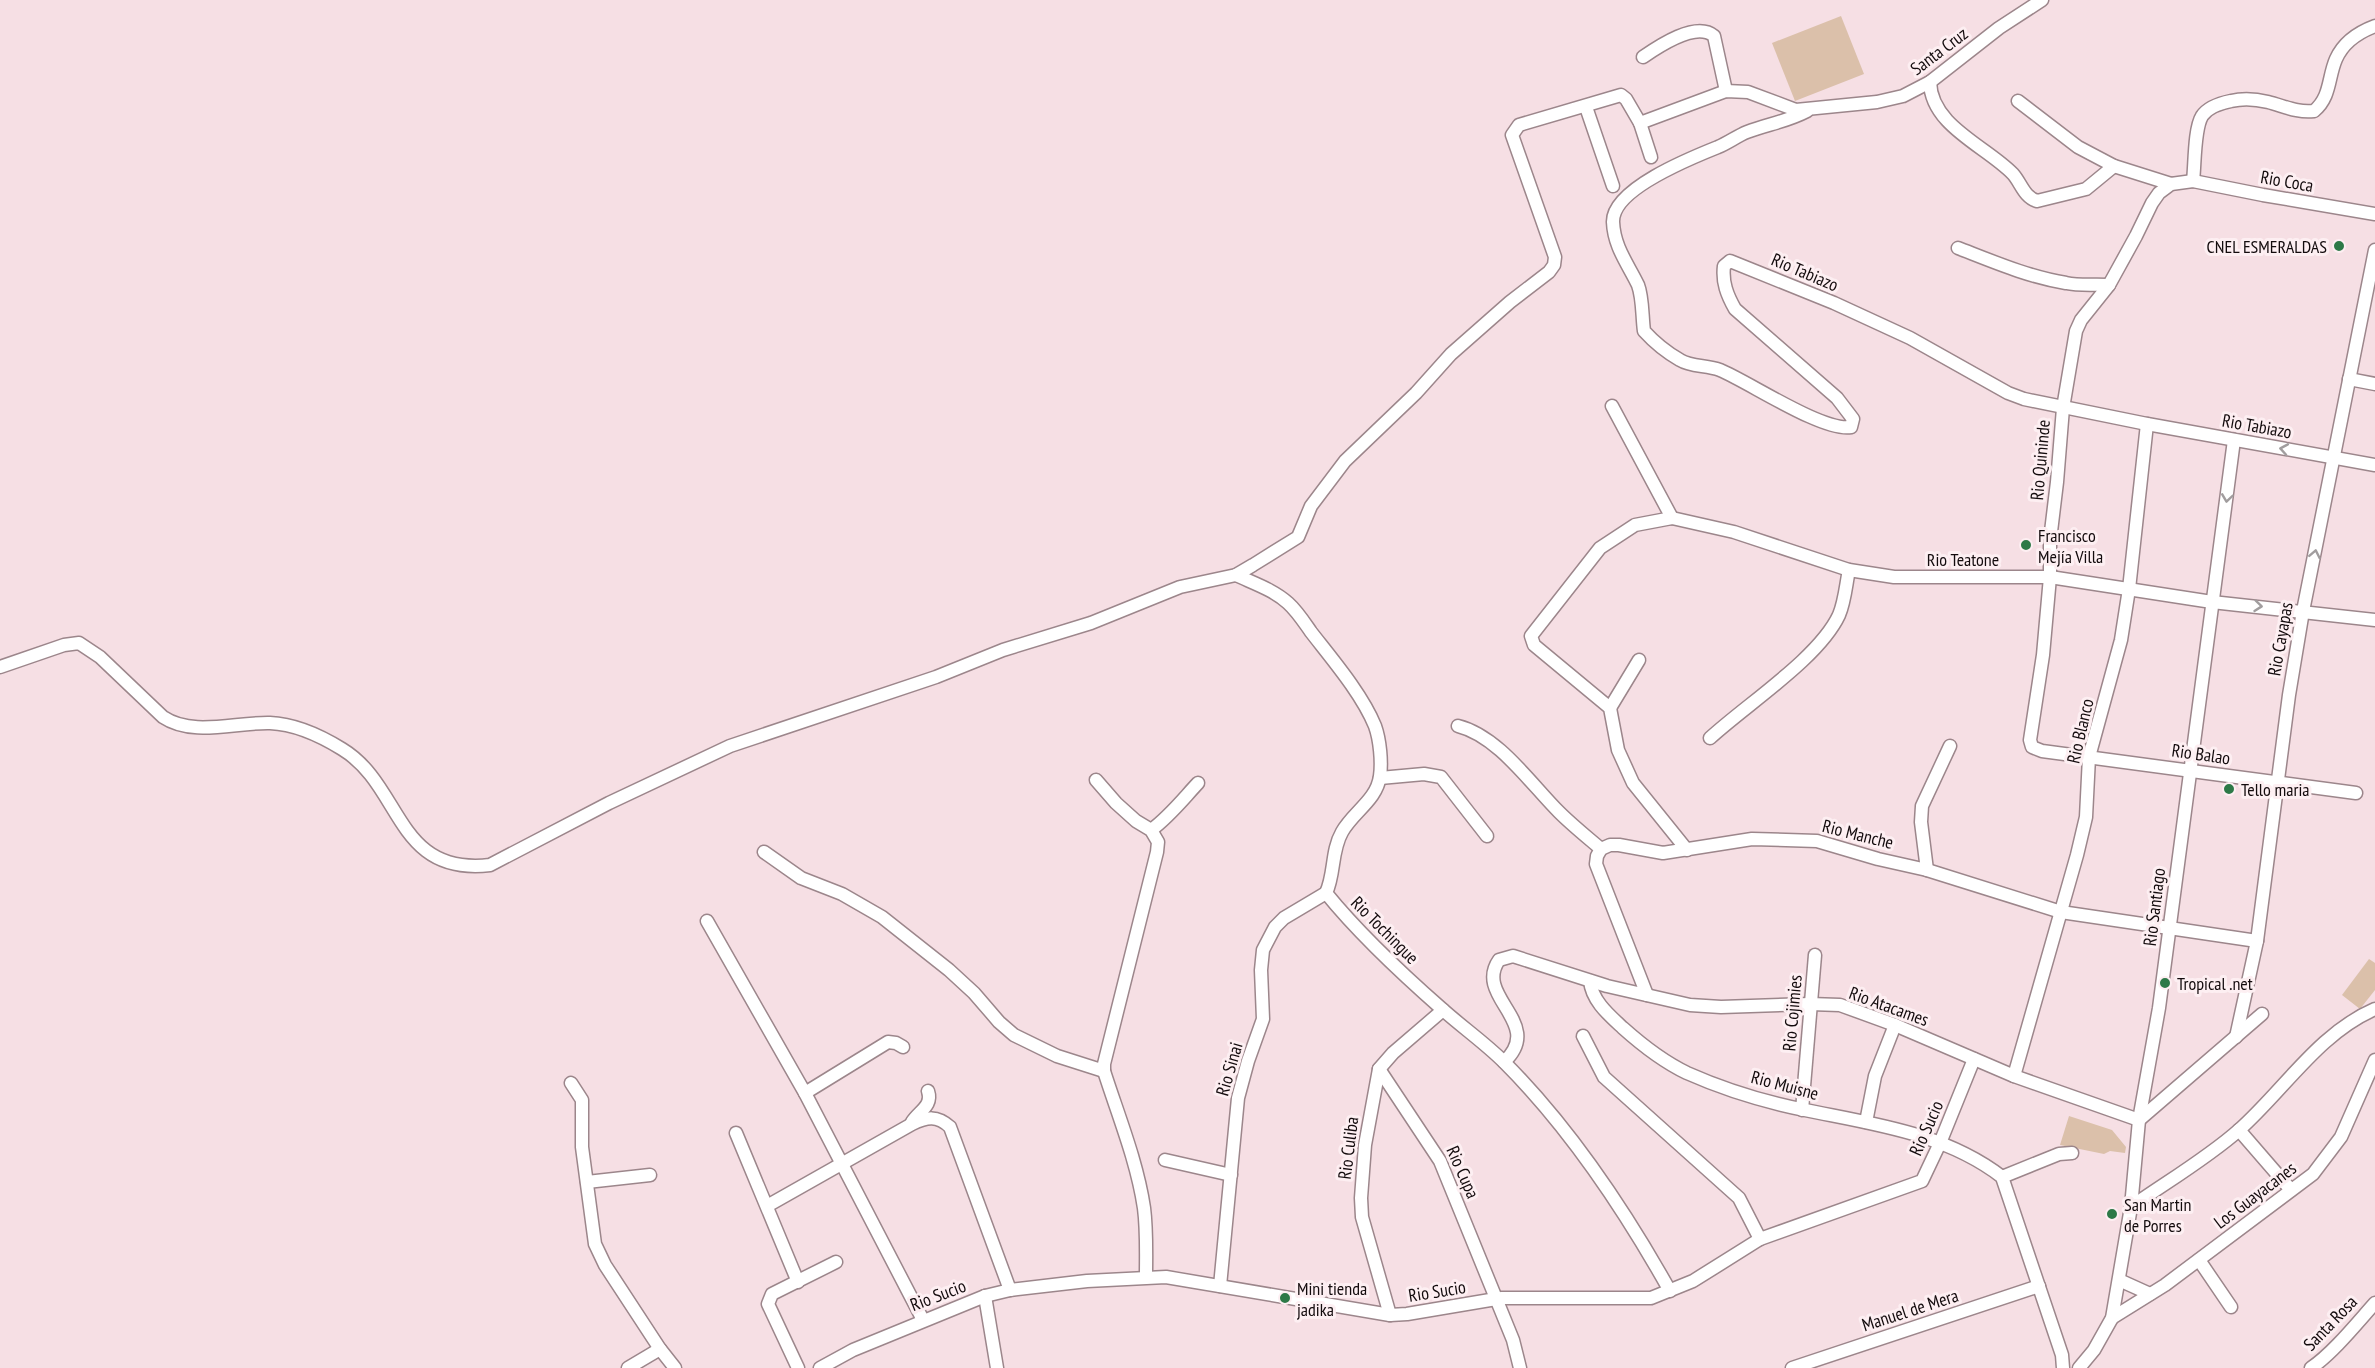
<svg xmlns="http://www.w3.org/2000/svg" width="2375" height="1368" font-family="'PT Sans Narrow',sans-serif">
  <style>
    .green { fill: #dbc0aa }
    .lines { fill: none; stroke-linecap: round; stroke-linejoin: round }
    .minor-casing { stroke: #9c868b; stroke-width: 15 }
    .minor { stroke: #fff; stroke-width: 12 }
    .oneway { stroke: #a19d9e }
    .poi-dot { fill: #2d7947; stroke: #fdeff2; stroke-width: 2 }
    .labels { text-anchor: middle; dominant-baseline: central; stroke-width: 6; stroke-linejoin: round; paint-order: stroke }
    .street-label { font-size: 18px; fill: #130b0d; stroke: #fdeff2 }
    .poi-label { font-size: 18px; fill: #130b0d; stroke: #fdeff2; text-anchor: start }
  </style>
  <rect width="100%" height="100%" fill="#f6dfe4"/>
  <g class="green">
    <path d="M1841 16 1864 74 1795 101 1772 43Z"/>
    <path d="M2369 959 2375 963V990L2360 1009 2342 995Z"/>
    <path d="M2069 1116 2112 1130 2126 1147 2125 1153 2110 1151 2104 1154 2060 1145Z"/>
  </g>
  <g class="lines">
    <defs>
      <g id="minor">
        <path d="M1643 57C1659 46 1696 21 1714 36L1726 91"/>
        <path d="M1930 82C1931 126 1986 146 2013 174 2021 183 2024 197 2037 201L2086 189 2114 166"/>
        <path d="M2018 101 2078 147 2114 166 2171 184"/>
        <path d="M1586 107 1613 186"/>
        <path d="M1807 111C1786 122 1768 124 1747 132 1737 136 1728 143 1718 147 1693 157 1612 189 1613 222 1614 247 1628 264 1638 285 1643 298 1642 317 1644 331 1654 342 1666 352 1680 360 1691 367 1707 365 1720 370 1749 382 1823 432 1851 427L1853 419 1837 398 1735 309C1727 295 1722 282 1724 266L1730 261 1834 303 1910 338 2008 393 2024 399 2147 424 2375 465"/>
        <path d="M1640 123 1651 157"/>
        <path d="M2193 181C2195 165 2194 129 2202 116 2208 107 2221 103 2231 101 2243 98 2256 99 2268 102 2284 106 2297 113 2314 111 2331 97 2328 77 2336 59 2343 43 2359 32 2375 26"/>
        <path d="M1958 248C1994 262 2029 277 2066 283 2080 286 2095 284 2109 285"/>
        <path d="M2349 379 2375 384"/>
        <path d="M1612 406 1672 518"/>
        <path d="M1236 575C1253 583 1274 590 1288 603 1297 611 1304 622 1311 632 1332 659 1362 694 1375 726 1380 740 1382 762 1380 776 1377 800 1353 812 1342 832 1331 851 1335 874 1326 893 1360 935 1401 973 1442 1009 1462 1027 1485 1043 1504 1062 1571 1129 1624 1209 1670 1291"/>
        <path d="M0 667 64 645 79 643 100 657 163 717C193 737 235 722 270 723 295 724 321 736 342 749 403 786 395 876 490 865L609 803 730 746 936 677 1003 650 1091 623 1180 587 1236 575 1253 565 1298 537 1311 506 1345 461 1416 393 1451 354 1510 302 1549 272 1554 265 1555 257 1512 135 1519 125 1621 95 1626 99 1640 123 1726 91 1748 92 1796 110 1877 102 1903 96 1930 82 1999 28 2042 0"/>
        <path d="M1610 708 1639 660"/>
        <path d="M1458 726C1498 736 1530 783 1559 812 1572 825 1587 837 1601 849"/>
        <path d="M1710 738C1747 704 1819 658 1839 615 1845 601 1846 584 1849 570"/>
        <path d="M1380 778 1424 774 1441 777 1487 836"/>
        <path d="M1096 780 1116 803 1136 821 1151 830 1158 842 1157 852 1104 1064V1071C1118 1115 1137 1161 1144 1208 1147 1231 1146 1254 1146 1277"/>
        <path d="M2356 793 2042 751 2032 747 2030 740 2043 655 2050 577V540L2057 482 2063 408 2076 331 2081 320 2109 285 2136 236 2152 203 2159 193 2171 184 2193 181 2263 195 2375 214"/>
        <path d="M1151 830C1169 817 1183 799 1198 783"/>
        <path d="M1687 850 1633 783 1618 750 1610 708 1534 645 1531 636 1600 548 1635 525 1672 518 1734 532 1849 570 1894 577H2050L2212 602 2375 620"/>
        <path d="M764 852 801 878 842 894 882 917 949 970 974 993 999 1022 1014 1035 1057 1056 1104 1071"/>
        <path d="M1927 870 1921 822 1922 806 1950 746"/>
        <path d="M707 921 805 1093 923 1320"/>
        <path d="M1590 981C1592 1001 1609 1015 1623 1028 1642 1045 1664 1062 1687 1073 1723 1089 1765 1102 1805 1110 1873 1124 1945 1133 2002 1177L2062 1355 2063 1368"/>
        <path d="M1647 995 1596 864 1597 856 1601 849 1610 845H1619L1663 853 1752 839 1817 841 1878 859 1927 870 2061 912 2257 941"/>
        <path d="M1583 1036 1604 1077 1739 1198 1760 1239"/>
        <path d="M2236 1037 2257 941 2289 695 2303 611 2375 250"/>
        <path d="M1504 1062C1546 1023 1473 997 1499 960L1513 956 1607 986 1690 1005 1721 1007 1810 1004 1840 1005 1895 1025 2014 1076 2139 1120 2262 1014"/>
        <path d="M1379 1069 1440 1161 1513 1340 1520 1368"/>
        <path d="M2014 1076 2077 855 2086 817 2089 757 2121 640 2129 589 2147 424"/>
        <path d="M571 1083 582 1100V1147L595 1244 605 1265 660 1349 675 1368"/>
        <path d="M805 1093 888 1042 896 1043 903 1047"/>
        <path d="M1802 1110 1815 955"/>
        <path d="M912 1122C919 1111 933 1106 928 1091"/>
        <path d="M1866 1122 1875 1076 1895 1025"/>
        <path d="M2239 1130 2291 1190"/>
        <path d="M736 1133 798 1282"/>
        <path d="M1165 1160 1231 1175"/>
        <path d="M2002 1177 2059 1154 2072 1153"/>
        <path d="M587 1182 650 1175"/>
        <path d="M767 1206 912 1124C927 1117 937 1115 950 1127L1010 1290"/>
        <path d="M2131 1207C2165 1183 2209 1157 2239 1130 2284 1090 2319 1033 2375 1009"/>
        <path d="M2199 1260 2231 1307"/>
        <path d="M2119 1280 2150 1294"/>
        <path d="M1220 1286 1238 1098 1248 1061 1263 1019 1261 970 1263 950 1275 927 1284 918 1326 893"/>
        <path d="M985 1296 997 1368"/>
        <path d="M1390 1315 1362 1217 1361 1198 1365 1145 1379 1069 1393 1053 1443 1010"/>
        <path d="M2112 1318 2165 1285 2313 1174 2341 1137 2375 1060"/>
        <path d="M628 1368 660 1349"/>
        <path d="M798 1368 768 1304 772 1294 836 1262"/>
        <path d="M820 1368 853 1350 985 1296 1010 1290 1087 1281 1166 1277 1390 1315 1407 1314 1502 1298H1651L1693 1281 1760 1239 1922 1181 1940 1143 1974 1059"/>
        <path d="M1792 1368 2039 1286"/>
        <path d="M2079 1368 2094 1350 2112 1318 2131 1207 2139 1120 2159 1008 2234 440"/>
        <path d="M2311 1368C2333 1353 2357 1323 2375 1303"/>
      </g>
    </defs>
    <use href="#minor" class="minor-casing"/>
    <use href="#minor" class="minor"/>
  </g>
  <defs><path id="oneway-chevron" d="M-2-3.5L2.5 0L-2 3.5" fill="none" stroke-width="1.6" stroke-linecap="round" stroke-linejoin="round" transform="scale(1.5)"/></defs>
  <g class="oneway">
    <use href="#oneway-chevron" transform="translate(2284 449) rotate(-170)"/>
    <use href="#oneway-chevron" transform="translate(2227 498) rotate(98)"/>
    <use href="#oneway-chevron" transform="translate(2315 554) rotate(-79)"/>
    <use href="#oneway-chevron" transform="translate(2258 606) rotate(6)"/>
  </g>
  <g class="poi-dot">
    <circle cx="2339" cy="246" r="6"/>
    <circle cx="2026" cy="545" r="6"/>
    <circle cx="2229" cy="789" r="6"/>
    <circle cx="2165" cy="983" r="6"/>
    <circle cx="2112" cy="1214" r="6"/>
    <circle cx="1285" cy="1298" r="6"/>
  </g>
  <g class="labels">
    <g class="street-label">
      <text transform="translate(1939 51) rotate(-37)">Santa Cruz</text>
      <text transform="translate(2287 181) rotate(10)">Rio Coca</text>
      <text transform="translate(1805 272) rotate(23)">Rio Tabiazo</text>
      <text transform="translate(2257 426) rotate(10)">Rio Tabiazo</text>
      <text transform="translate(2040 460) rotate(-85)">Rio Quininde</text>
      <text x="1963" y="559">Rio Teatone</text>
      <text transform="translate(2280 639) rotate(-80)">Rio Cayapas</text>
      <text transform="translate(2080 731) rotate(-77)">Rio Blanco</text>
      <text transform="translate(2201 754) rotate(8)">Rio Balao</text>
      <text transform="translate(1858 834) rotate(14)">Rio Manche</text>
      <text transform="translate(2154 907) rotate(-83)">Rio Santiago</text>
      <text transform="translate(1385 930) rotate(45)">Rio Tochingue</text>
      <text transform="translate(1889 1006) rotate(20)">Rio Atacames</text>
      <text transform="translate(1792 1013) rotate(-85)">Rio Cojimies</text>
      <text transform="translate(1229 1069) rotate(-74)">Rio Sinai</text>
      <text transform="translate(1785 1085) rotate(15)">Rio Muisne</text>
      <text transform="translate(1926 1128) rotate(-66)">Rio Sucio</text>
      <text transform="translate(1348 1148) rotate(-83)">Rio Culiba</text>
      <text transform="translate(1463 1172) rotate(66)">Rio Cupa</text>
      <text transform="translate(2255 1195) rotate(-37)">Los Guayacanes</text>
      <text transform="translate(1437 1291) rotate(-9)">Rio Sucio</text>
      <text transform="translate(938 1295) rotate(-21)">Rio Sucio</text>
      <text transform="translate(1910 1310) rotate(-18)">Manuel de Mera</text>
      <text transform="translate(2330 1323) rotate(-46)">Santa Rosa</text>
    </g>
    <g class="poi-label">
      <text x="2327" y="246" text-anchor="end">CNEL ESMERALDAS</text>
      <text x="2038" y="535">Francisco<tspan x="2038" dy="21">Mejía Villa</tspan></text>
      <text x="2241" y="789">Tello maria</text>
      <text x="2177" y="983">Tropical .net</text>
      <text x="2124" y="1204">San Martin<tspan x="2124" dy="21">de Porres</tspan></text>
      <text x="1297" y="1288">Mini tienda<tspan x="1297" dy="21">jadika</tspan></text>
    </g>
  </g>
</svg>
